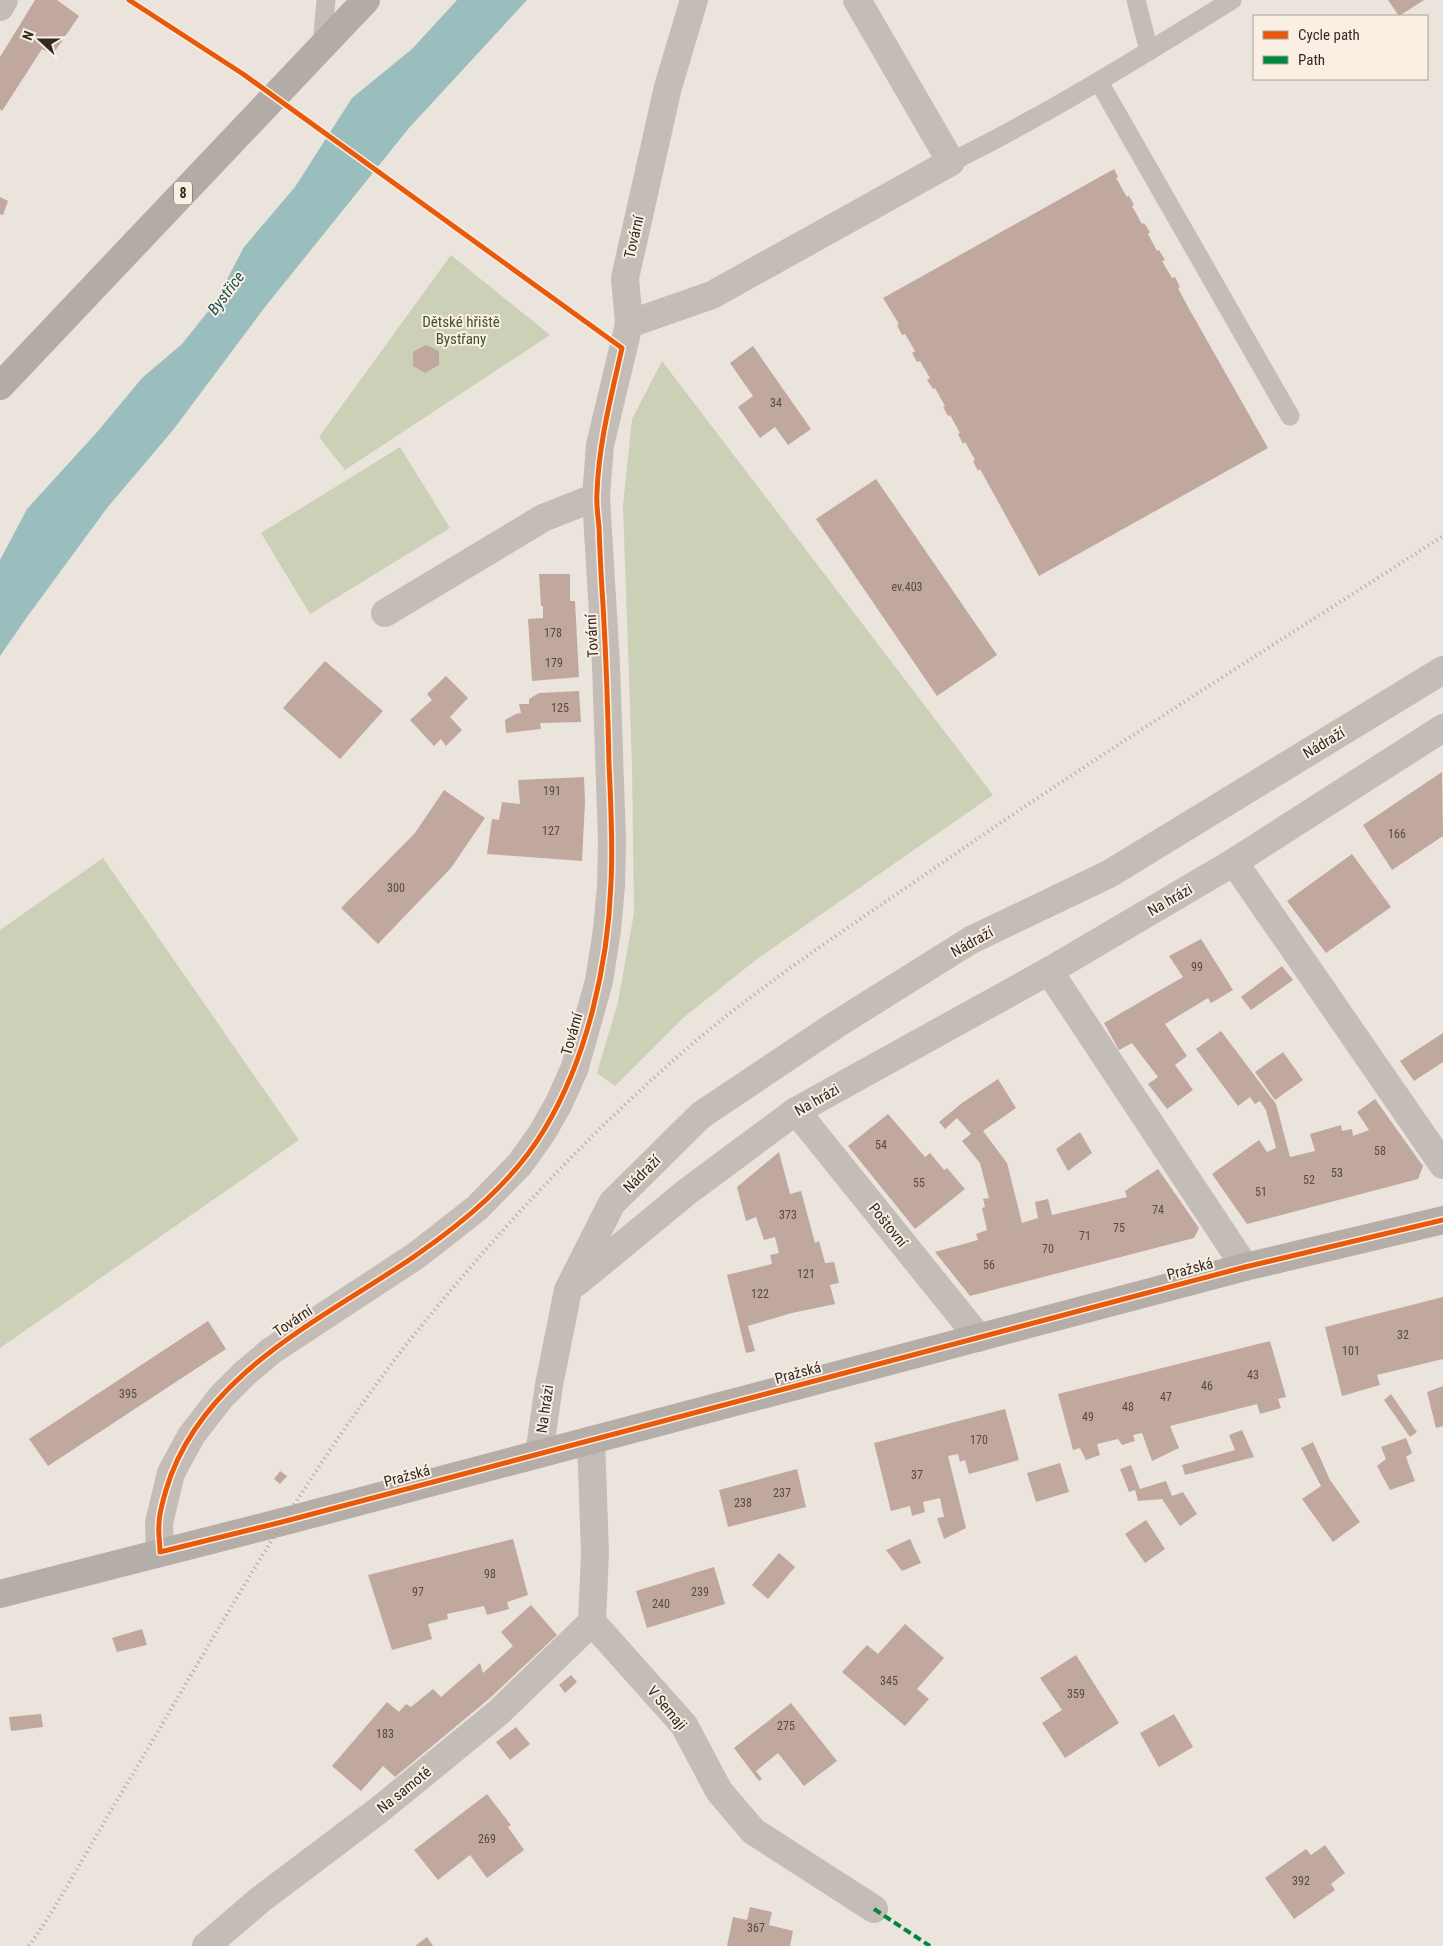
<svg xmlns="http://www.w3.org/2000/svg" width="1443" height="1946" font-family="'Roboto Condensed',sans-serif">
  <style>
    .green { fill: #ccd0b6 }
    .water { fill: #99bebd }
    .building { fill: #c0a89e }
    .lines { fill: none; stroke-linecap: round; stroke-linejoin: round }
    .lane { stroke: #c4bcb6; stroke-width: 19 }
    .street { stroke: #c4bcb6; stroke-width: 28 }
    .secondary { stroke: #b5ada7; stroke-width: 28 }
    .primary { stroke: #b2aba6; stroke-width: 28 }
    .rail { stroke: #aba5a1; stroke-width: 4; stroke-dasharray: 1 4; stroke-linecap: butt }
    .quiet { stroke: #00873e; stroke-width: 4; stroke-dasharray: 8 4; stroke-linecap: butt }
    .cycleway-casing { stroke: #f9efe3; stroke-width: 8 }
    .cycleway { stroke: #e8590c; stroke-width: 5 }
    .labels { text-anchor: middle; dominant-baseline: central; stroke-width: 4; stroke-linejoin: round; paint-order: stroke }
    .number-label { font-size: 12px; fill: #574a43 }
    .shield { fill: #f9efe3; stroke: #6f655e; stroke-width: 1 }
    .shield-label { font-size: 14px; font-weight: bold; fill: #342a25 }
    .street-label { font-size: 15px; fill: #342a25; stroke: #f9efe3 }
    .park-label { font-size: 15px; fill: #445329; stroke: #f9efe3 }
    .water-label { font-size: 16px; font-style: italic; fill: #1a5356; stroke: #f9efe3 }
  </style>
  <rect width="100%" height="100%" fill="#ebe4dd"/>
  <g class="green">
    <path d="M451 255 550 335 345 470 319 437Z"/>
    <path d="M662 361 993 795 757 959 683 1018 615 1086 597 1073 618 1002 634 913 632 766 623 505 632 419Z"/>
    <path d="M400 447 450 528 310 614 261 533Z"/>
    <path d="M103 858 299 1140 0 1348V930Z"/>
  </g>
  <path class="water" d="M457 0H527L409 128 265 307 173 430 107 508 27 617 0 656V560L27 509 98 431 142 378 182 344 214 304 244 247 295 187 352 98 412 49Z"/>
  <g class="building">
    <path d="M35 0H57L79 16 53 54 42 49 2 111 0 109V57Z"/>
    <path d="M1388 0H1424L1399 16Z"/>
    <path d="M1114 169 1118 177 1116 178 1127 197 1129 196 1134 205 1132 206 1142 224 1144 223 1150 232 1148 234 1157 251 1159 250 1165 260 1162 261 1172 278 1175 277 1180 287 1178 288 1188 307 1268 448 1039 576 980 469 978 471 973 461 975 460 965 442 963 444 958 434 960 433 950 415 948 416 943 407 945 406 935 388 933 389 927 380 930 378 920 361 917 362 912 353 915 351 905 334 902 335 897 325 899 324 883 298Z"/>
    <path d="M0 197 8 201 3 215 0 214Z"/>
    <path d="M426 345 439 351V365L425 373 413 366V352Z"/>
    <path d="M753 346 811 429 788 445 775 427 760 438 738 407 753 396 730 363Z"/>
    <path d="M876 479 997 655 937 696 816 519Z"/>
    <path d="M539 574H570V601H575L579 677 532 681 528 619 543 618V606H541Z"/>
    <path d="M325 661 383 711 340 759 283 708Z"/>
    <path d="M446 676 468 698 450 717 462 730 446 746 441 739 434 746 410 720 432 700 427 694Z"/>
    <path d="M579 691 581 722 540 723 541 729 506 733 505 720 516 714 521 713 519 704H529V699L539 693Z"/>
    <path d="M1442 772 1443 836 1392 870 1363 825Z"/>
    <path d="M584 777 585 802 582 861 487 854 492 819 499 820 502 802 520 804 518 780Z"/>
    <path d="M444 790 485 818 451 868 378 944 341 908 415 833Z"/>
    <path d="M1352 854 1391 907 1326 953 1287 901Z"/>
    <path d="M1201 939 1233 990 1211 1003 1208 998 1165 1024 1187 1056 1175 1065 1193 1090 1167 1109 1148 1084 1158 1077 1132 1043 1119 1050 1104 1023 1183 977 1169 956Z"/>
    <path d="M1282 966 1293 980 1251 1010 1241 997Z"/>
    <path d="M1221 1031 1276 1104 1290 1157 1315 1151 1310 1134 1341 1125 1342 1131 1352 1129 1353 1136 1369 1130 1357 1112 1375 1099 1423 1166 1418 1179 1247 1224 1212 1174 1259 1140 1267 1152 1276 1148 1266 1110 1260 1101 1255 1104 1250 1097 1238 1106 1196 1049Z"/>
    <path d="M1443 1033V1062L1414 1081 1400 1061Z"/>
    <path d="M1283 1052 1303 1080 1275 1100 1255 1072Z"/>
    <path d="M998 1079 1016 1108 983 1131 1007 1163 1022 1223 1038 1218 1035 1202 1048 1199 1052 1215 1127 1197 1125 1191 1158 1169 1199 1228 1194 1238 970 1296 935 1252 978 1240 976 1234 987 1230 982 1208 985 1207 983 1199 989 1198 980 1163 962 1141 971 1134 957 1118 945 1129 939 1122 962 1103Z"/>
    <path d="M888 1114 925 1157 930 1153 944 1170 947 1168 965 1189 915 1229 848 1146Z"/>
    <path d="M1080 1132 1092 1153 1068 1171 1056 1149Z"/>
    <path d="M779 1152 790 1194 801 1191 815 1243 819 1241 825 1263 834 1262 839 1283 830 1285 835 1304 792 1313 748 1326 755 1351 746 1353 727 1275 772 1264 770 1255 779 1253 775 1237 764 1240 756 1217 746 1221 737 1187Z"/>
    <path d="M1443 1297V1359L1377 1375 1380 1385 1342 1396 1325 1327Z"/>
    <path d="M208 1321 226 1349 48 1466 29 1439Z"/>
    <path d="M1270 1341 1286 1397 1278 1399 1281 1408 1260 1414 1257 1404 1170 1426 1179 1448 1152 1461 1142 1433 1133 1435 1135 1441 1122 1445 1118 1439 1097 1444 1100 1455 1086 1460 1080 1448 1073 1450 1058 1394Z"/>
    <path d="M1443 1386V1426L1436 1428 1427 1392Z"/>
    <path d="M1391 1394 1417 1432 1410 1437 1384 1400Z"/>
    <path d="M1005 1409 1019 1460 969 1474 965 1460 960 1462 958 1454 948 1456 966 1528 944 1539 937 1518 944 1517 940 1498 923 1502 925 1512 912 1516 910 1506 891 1511 874 1443Z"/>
    <path d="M1242 1430 1254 1457 1185 1475 1182 1465 1235 1450 1229 1435Z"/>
    <path d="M1406 1438 1412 1453 1406 1457 1415 1481 1390 1490 1377 1466 1386 1459 1381 1447Z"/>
    <path d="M1313 1442 1330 1480 1360 1522 1333 1542 1302 1499 1321 1486 1301 1448Z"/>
    <path d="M1060 1463 1069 1492 1036 1502 1027 1473Z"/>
    <path d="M1131 1465 1140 1489 1166 1481 1172 1496 1183 1492 1197 1514 1180 1526 1162 1499 1138 1501 1135 1490 1129 1492 1120 1469Z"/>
    <path d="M797 1469 806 1507 728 1527 719 1490Z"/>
    <path d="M280 1471 287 1476 280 1484 274 1479Z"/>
    <path d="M1146 1520 1165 1549 1145 1563 1125 1534Z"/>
    <path d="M513 1539 528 1595 507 1602 509 1609 487 1615 484 1606 447 1614 448 1619 428 1624 432 1639 392 1650 368 1575Z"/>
    <path d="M910 1539 921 1563 902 1571 886 1550Z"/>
    <path d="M779 1553 795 1567 768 1599 752 1585Z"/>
    <path d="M714 1567 725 1604 647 1628 636 1591Z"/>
    <path d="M531 1605 557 1635 490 1698 395 1777 383 1766 361 1791 332 1766 387 1702 399 1712 406 1704 411 1707 433 1689 441 1697 480 1663 483 1673 513 1646 501 1632Z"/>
    <path d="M905 1624 944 1658 917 1689 929 1699 905 1726 842 1672 867 1645 878 1654Z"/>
    <path d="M142 1629 147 1645 117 1652 112 1638Z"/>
    <path d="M1076 1655 1119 1723 1065 1758 1042 1723 1062 1710 1040 1678Z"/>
    <path d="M571 1675 577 1682 565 1693 559 1685Z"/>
    <path d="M791 1703 837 1761 804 1786 778 1753 756 1771 762 1779 759 1781 734 1748Z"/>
    <path d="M41 1714 43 1727 11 1731 9 1717Z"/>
    <path d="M1174 1714 1193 1747 1159 1767 1140 1733Z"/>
    <path d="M516 1727 530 1744 510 1760 496 1742Z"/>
    <path d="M487 1794 511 1825 508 1827 524 1850 487 1878 470 1855 438 1880 414 1850Z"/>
    <path d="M1325 1845 1345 1873 1331 1884 1335 1890 1294 1919 1265 1878 1306 1849 1311 1855Z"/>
    <path d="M750 1907 772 1912 769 1925 793 1931 790 1946H727L733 1917 747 1920Z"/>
    <path d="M427 1937 433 1946H415Z"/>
  </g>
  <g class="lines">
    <g class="lane">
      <path d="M1136 0 1149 51"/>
      <path d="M322 46 326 0"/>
      <path d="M1099 82 1290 416"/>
      <path d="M951 162C1048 114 1140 57 1232 0"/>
    </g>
    <g class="street">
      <path d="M0 7 4 0"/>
      <path d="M629 324 712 295 951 162 857 0"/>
      <path d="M385 613 543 518 596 497"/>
      <path d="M1234 862 1443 1165"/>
      <path d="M1049 971 1245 1267"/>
      <path d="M796 1111 979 1338"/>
      <path d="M575 1284 688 1191 796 1111 1049 971 1234 862 1443 728"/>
      <path d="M591 1440 595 1553 592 1622 684 1725 719 1791 753 1831 874 1909"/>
      <path d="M539 1454 549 1385 568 1290 612 1203 701 1115 837 1024 971 940 1109 874 1443 670"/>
      <path d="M160 1552 159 1523 171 1473 191 1436 221 1397 244 1374 271 1351 417 1255 477 1208 520 1164 542 1133 559 1103 575 1067 599 981 607 930 611 886 612 841 606 665 596 497 600 445 629 324 625 278 668 87 694 0"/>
      <path d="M206 1946 261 1899 379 1810 499 1712 592 1622"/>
    </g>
    <path class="secondary" d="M0 1594 282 1522 1245 1267 1443 1220"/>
    <path class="primary" d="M0 386 366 0"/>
    <path class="rail" d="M29 1946C62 1899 89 1847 119 1797 215 1637 304 1471 422 1325 506 1222 597 1125 698 1039 766 982 840 933 913 883 1086 762 1266 650 1443 536"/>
    <path class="quiet" d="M874 1909 930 1946"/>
    <defs>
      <path id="cycleway" d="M129 0 243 74 622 348C611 397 599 442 597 492 596 504 598 516 599 527 600 553 601 578 603 604 606 657 608 711 609 764 611 804 613 844 611 883 608 965 587 1059 544 1130 513 1182 464 1222 415 1256 323 1319 200 1374 166 1490 163 1501 159 1513 159 1524 158 1533 160 1543 160 1552L282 1522 1245 1267 1443 1220"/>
    </defs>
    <use href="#cycleway" class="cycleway-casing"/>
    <use href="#cycleway" class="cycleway"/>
  </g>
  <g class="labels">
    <g class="number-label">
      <text x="776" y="403">34</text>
      <text x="907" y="587">ev.403</text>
      <text x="553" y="633">178</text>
      <text x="554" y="663">179</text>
      <text x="560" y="708">125</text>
      <text x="552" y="791">191</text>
      <text x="551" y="831">127</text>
      <text x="1397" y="834">166</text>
      <text x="396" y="888">300</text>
      <text x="1197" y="967">99</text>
      <text x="881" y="1145">54</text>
      <text x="1380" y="1151">58</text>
      <text x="1337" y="1173">53</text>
      <text x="1309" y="1180">52</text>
      <text x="919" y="1183">55</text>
      <text x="1261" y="1192">51</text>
      <text x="1158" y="1210">74</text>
      <text x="788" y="1215">373</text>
      <text x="1119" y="1228">75</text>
      <text x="1085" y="1236">71</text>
      <text x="1048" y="1249">70</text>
      <text x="989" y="1265">56</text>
      <text x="806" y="1274">121</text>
      <text x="760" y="1294">122</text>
      <text x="1403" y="1335">32</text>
      <text x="1351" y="1351">101</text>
      <text x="1253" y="1375">43</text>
      <text x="1207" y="1386">46</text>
      <text x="128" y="1394">395</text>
      <text x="1166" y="1397">47</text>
      <text x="1128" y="1407">48</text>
      <text x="1088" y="1417">49</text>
      <text x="979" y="1440">170</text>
      <text x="917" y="1475">37</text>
      <text x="782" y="1493">237</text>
      <text x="743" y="1503">238</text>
      <text x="490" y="1574">98</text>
      <text x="418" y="1592">97</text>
      <text x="700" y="1592">239</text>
      <text x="661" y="1604">240</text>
      <text x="889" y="1681">345</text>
      <text x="1076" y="1694">359</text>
      <text x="786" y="1726">275</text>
      <text x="385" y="1734">183</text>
      <text x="487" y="1839">269</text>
      <text x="1301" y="1881">392</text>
      <text x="756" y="1928">367</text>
    </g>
    <rect class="shield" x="174" y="181.5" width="18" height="23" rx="4"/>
    <g class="shield-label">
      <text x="183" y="193">8</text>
    </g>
    <g class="street-label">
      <text transform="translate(634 237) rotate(-77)">Tovární</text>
      <text transform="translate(592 636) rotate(-93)">Tovární</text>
      <text transform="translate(1324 743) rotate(-31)">Nádraží</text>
      <text transform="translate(1170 900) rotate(-30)">Na hrázi</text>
      <text transform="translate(972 942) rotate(-29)">Nádraží</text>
      <text transform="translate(572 1034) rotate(-74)">Tovární</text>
      <text transform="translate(817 1100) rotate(-30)">Na hrázi</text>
      <text transform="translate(642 1174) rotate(-45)">Nádraží</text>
      <text transform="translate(888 1225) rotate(51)">Poštovní</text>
      <text transform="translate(1190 1269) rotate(-15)">Pražská</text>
      <text transform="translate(293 1321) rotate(-34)">Tovární</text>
      <text transform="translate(798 1373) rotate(-15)">Pražská</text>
      <text transform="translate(545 1409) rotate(-82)">Na hrázi</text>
      <text transform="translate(407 1476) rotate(-15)">Pražská</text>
      <text transform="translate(667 1708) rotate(50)">V Semaji</text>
      <text transform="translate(404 1790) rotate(-39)">Na samotě</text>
    </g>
    <g class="park-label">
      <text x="461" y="322">Dětské hřiště<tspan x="461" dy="17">Bystřany</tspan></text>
    </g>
    <g class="water-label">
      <text transform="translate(226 293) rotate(-53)">Bystřice</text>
    </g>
  </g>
  <rect x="1253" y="15" width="175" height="65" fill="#f9efe3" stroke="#aaa097"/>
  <rect x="1263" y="31" width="25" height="8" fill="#e8590c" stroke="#aaa097"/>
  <text x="1298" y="40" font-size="15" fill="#342a25">Cycle path</text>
  <rect x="1263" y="56" width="25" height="8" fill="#00873e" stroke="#aaa097"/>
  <text x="1298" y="65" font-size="15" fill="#342a25">Path</text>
  <g transform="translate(40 40) rotate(291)" stroke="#f9efe3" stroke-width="4" paint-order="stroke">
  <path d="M0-4L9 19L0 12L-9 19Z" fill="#342a25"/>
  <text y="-8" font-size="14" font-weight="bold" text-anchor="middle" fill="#342a25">N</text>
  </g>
</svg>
